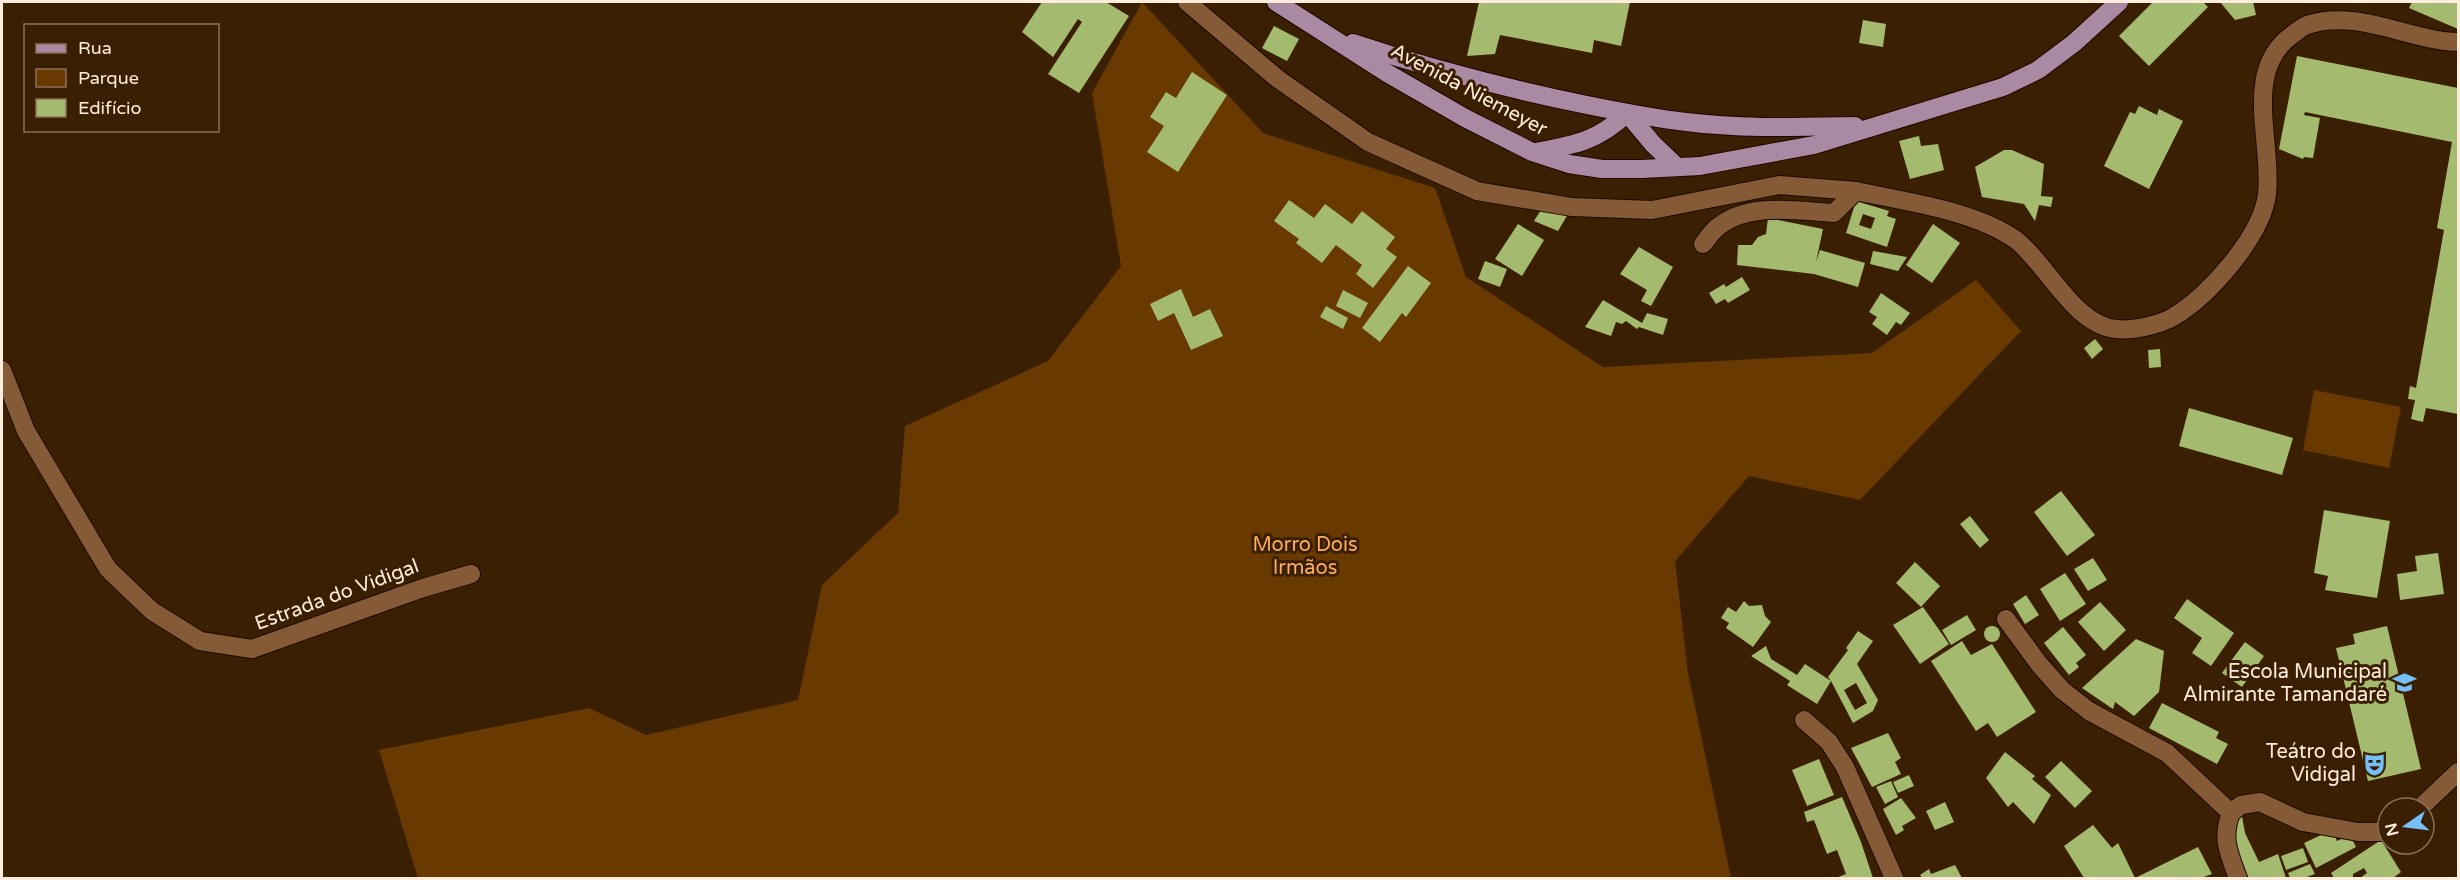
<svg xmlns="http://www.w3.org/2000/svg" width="2460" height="880" font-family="'Varela Round',sans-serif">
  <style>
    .green { fill: #683900 }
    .building { fill: #a4ba6f; fill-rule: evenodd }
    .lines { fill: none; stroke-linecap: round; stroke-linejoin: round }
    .minor-casing { stroke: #1d0a00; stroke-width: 20 }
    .major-casing { stroke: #1d0a00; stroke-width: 20 }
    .minor { stroke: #845b36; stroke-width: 18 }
    .major { stroke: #aa8aa3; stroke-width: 18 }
    .labels { text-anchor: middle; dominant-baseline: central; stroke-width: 6; stroke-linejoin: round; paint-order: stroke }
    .street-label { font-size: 20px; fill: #ffecdc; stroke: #3b1f02 }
    .park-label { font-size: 20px; fill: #fdac60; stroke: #3b1f02 }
    .poi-label { font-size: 20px; fill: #ffecdc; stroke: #3b1f02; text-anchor: end }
  </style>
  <rect width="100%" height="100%" fill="#3b1f02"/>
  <g class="green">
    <path d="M1142 2 1263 133 1435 188 1466 277 1603 367 1872 353 1976 280 2021 331 1860 500 1749 476 1675 561 1688 673 1731 878H418L379 750 589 708 646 735 798 700 822 585 898 513 905 426 1048 361 1121 266 1092 93Z"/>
    <path d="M2314 390 2401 407 2389 468 2303 450Z"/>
  </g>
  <g class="building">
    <path d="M1042 2H1106L1129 16 1079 93 1048 74 1082 22 1078 19 1053 57 1022 32Z"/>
    <path d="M1479 2H1630L1621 46 1594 40 1592 53 1500 35 1495 54 1467 56Z"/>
    <path d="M2153 2H2203L2208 7 2149 66 2119 36Z"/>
    <path d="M2220 2H2253L2256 15 2235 20Z"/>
    <path d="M2412 2H2458V29L2409 8Z"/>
    <path d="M1863 20 1886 24 1883 47 1859 43Z"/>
    <path d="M1274 26 1299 39 1287 61 1262 48Z"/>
    <path d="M2297 56 2458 88V414L2426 408 2423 422 2411 419 2415 400 2408 399 2410 386 2416 388 2444 230 2437 228 2452 142 2305 112 2304 115 2320 118 2313 158 2304 157 2303 159 2279 149Z"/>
    <path d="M1192 72 1227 95 1178 172 1147 152 1164 126 1150 117 1166 92 1176 98Z"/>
    <path d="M2139 106 2157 115 2159 109 2183 121 2149 189 2104 166 2130 112 2135 114Z"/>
    <path d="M1919 136 1921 146 1938 144 1944 170 1910 179 1899 141Z"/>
    <path d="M2004 150H2012L2044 164 2041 196 2053 197 2051 207 2039 205 2035 221 2024 204 1982 197 1975 167Z"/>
    <path d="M1289 200 1314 218 1325 204 1352 224 1362 211 1395 237 1386 249 1397 257 1373 288 1356 274 1362 265 1336 245 1322 263 1296 243 1299 239 1274 221Z"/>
    <path d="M1856 201 1889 211 1887 216 1896 219 1887 247 1846 233ZM1863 214 1875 218 1871 229 1859 225Z"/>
    <path d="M1541 210 1568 214 1558 231 1534 221Z"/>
    <path d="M1768 218 1823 229 1816 262 1820 250 1865 263 1858 287 1814 274 1737 265 1738 245H1752L1758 237 1766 234Z"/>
    <path d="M1518 224 1544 240 1522 276 1495 259Z"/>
    <path d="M1933 224 1960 243 1932 283 1906 265Z"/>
    <path d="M1639 247 1673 267 1651 306 1641 301 1647 290 1620 274Z"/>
    <path d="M1873 251 1907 257 1898 271 1870 264Z"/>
    <path d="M1485 261 1507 269 1500 287 1478 279Z"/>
    <path d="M1408 266 1431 283 1406 317 1402 313 1380 342 1362 328Z"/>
    <path d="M1742 277 1750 290 1728 303 1725 299 1716 304 1709 293 1724 284 1726 287Z"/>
    <path d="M1181 289 1193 317 1210 309 1223 336 1191 350 1174 313 1158 321 1150 304Z"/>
    <path d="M1343 290 1368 303 1360 318 1336 306Z"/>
    <path d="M1881 293 1910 313 1901 325 1896 322 1887 335 1872 324 1877 317 1869 312Z"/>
    <path d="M1603 300 1642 323 1647 313 1668 319 1663 335 1639 327 1637 329 1626 321 1622 324 1616 322 1611 336 1585 327Z"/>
    <path d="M1326 306 1348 318 1343 329 1320 317Z"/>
    <path d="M2095 339 2103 349 2092 359 2084 348Z"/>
    <path d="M2160 349 2161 367 2149 368 2148 350Z"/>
    <path d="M2189 408 2293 438 2282 475 2179 446Z"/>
    <path d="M2061 491 2095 535 2067 556 2034 512Z"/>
    <path d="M2324 510 2390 521 2377 598 2325 590 2328 576 2314 573Z"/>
    <path d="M1970 516 1989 540 1980 548 1960 524Z"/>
    <path d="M2438 553 2444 594 2400 600 2397 574 2417 571 2415 556Z"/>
    <path d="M2093 558 2107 580 2088 591 2074 569Z"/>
    <path d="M1915 562 1940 586 1921 607 1896 583Z"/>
    <path d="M2065 573 2086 604 2060 621 2040 589Z"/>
    <path d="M2026 595 2039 615 2025 624 2013 604Z"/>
    <path d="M2187 599 2234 633 2211 666 2192 653 2202 638 2174 618Z"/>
    <path d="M1744 601 1749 606 1762 605 1765 616 1771 622 1753 647 1726 628 1729 623 1721 618 1728 607 1736 612Z"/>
    <path d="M2100 602 2126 630 2104 651 2078 622Z"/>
    <path d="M1923 607 1949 644 1920 664 1893 625Z"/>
    <path d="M1967 615 1976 630 1951 645 1942 630Z"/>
    <path d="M2387 626 2421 769 2368 781 2336 648 2355 644 2353 634Z"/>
    <circle cx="1992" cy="634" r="8"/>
    <path d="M2063 627 2086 655 2076 663 2079 667 2069 675 2044 643Z"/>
    <path d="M1858 631 1873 641 1857 664 1878 700 1873 711 1853 723 1831 681 1817 704 1787 685 1790 681 1751 656 1766 646 1771 659 1797 675 1805 664 1831 681 1828 677 1848 650 1846 648ZM1856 683 1867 703 1855 710 1844 690Z"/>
    <path d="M2136 639 2164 651 2159 692 2134 716 2115 702 2113 709 2082 688Z"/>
    <path d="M1962 641 1971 655 1992 644 2036 712 1997 737 1988 723 1976 731 1931 661Z"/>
    <path d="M2245 642 2264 656 2242 687 2222 673Z"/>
    <path d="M2162 703 2219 732 2216 738 2228 744 2217 764 2149 728Z"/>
    <path d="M1888 733 1901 758 1895 762 1901 774 1872 787 1851 748Z"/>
    <path d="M2005 752 2035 776 2032 779 2051 795 2034 824 2013 802 2008 807 1986 778Z"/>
    <path d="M1819 759 1834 795 1807 806 1792 770Z"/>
    <path d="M2061 761 2092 791 2075 808 2045 777Z"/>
    <path d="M1909 775 1914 786 1898 793 1893 782Z"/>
    <path d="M1891 781 1898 797 1885 804 1876 787Z"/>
    <path d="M1842 797 1861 842 1873 878H1836L1846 874 1837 850 1827 854 1814 820 1807 822 1804 812Z"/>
    <path d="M1901 798 1916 818 1902 826 1904 830 1896 835 1883 809Z"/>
    <path d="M1945 802 1954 822 1935 830 1926 811Z"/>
    <path d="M2242 816 2245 833 2259 862 2278 854 2286 878H2249L2228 843 2233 822Z"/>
    <path d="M2093 825 2112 848 2118 843 2135 878 2198 847 2212 874 2201 878H2084L2064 846Z"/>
    <path d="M2332 830 2337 841 2350 835 2356 847 2316 868 2304 843Z"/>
    <path d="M2381 840 2401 872 2393 878H2360L2367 873 2364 868 2353 874V878H2334L2331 873Z"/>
    <path d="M2303 848 2308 862 2286 870 2281 856Z"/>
    <path d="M2310 864 2315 874 2304 878H2290L2288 873Z"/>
    <path d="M1955 865 1962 878H1922L1920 875 1929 869 1931 874Z"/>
  </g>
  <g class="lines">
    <defs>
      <g id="minor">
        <path d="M1187 2 1278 79 1368 142 1477 191 1572 207 1652 210 1779 185 1856 191"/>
        <path d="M1703 244C1708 238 1713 230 1719 226 1750 202 1797 211 1834 213L1856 191C1906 202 1974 210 2016 240 2047 264 2074 325 2116 329 2133 331 2159 325 2173 317 2209 296 2262 236 2267 194 2273 143 2242 70 2292 35 2296 32 2302 27 2307 25 2357 8 2410 41 2458 42"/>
        <path d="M2 370 26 431 108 569 152 611 200 641 252 649 423 588 471 574"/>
        <path d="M2006 619 2039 664 2062 690 2089 711 2167 753 2231 813"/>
        <path d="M1804 720 1829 742 1845 767 1894 878"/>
        <path d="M2420 808 2458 772"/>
        <path d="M2231 813 2241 805 2260 802 2303 822 2358 832H2388"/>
        <path d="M2231 813C2221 838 2229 854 2238 878"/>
      </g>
      <g id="major">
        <path d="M1276 2 1387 73 1465 118 1532 152 1569 164 1602 169H1642L1700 166 1814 145 2003 87 2038 70 2074 43 2119 2"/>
        <path d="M1353 43C1428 68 1505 88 1582 104 1617 111 1651 118 1686 122 1742 129 1799 127 1855 126"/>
        <path d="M1536 152C1575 145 1598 141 1627 113L1653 144 1677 167"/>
      </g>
    </defs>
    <use href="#minor" class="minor-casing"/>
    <use href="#major" class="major-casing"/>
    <use href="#minor" class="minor"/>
    <use href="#major" class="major"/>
  </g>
  <defs>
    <symbol id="school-bare" viewBox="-9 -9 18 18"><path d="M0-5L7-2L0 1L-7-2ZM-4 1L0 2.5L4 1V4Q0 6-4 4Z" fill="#76c0f7" stroke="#3b1f02" stroke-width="2.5" paint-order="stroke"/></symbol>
    <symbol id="theatre-bare" viewBox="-9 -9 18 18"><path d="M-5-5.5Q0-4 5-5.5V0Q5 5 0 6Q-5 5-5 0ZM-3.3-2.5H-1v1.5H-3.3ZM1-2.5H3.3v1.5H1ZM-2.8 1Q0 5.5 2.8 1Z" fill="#76c0f7" stroke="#3b1f02" stroke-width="2.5" paint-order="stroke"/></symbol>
  </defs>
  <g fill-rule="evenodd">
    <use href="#school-bare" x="2388" y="666" width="33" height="33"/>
    <use href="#theatre-bare" x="2358" y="748" width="33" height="33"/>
  </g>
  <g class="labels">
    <g class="street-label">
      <text transform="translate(1469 90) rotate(28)">Avenida Niemeyer</text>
      <text transform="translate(337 595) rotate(-20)">Estrada do Vidigal</text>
    </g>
    <g class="park-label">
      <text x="1305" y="545">Morro Dois<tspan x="1305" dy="23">Irmãos</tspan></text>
    </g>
    <g class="poi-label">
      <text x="2387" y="672">Escola Municipal<tspan x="2387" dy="23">Almirante Tamandaré</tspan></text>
      <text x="2356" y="752">Teátro do<tspan x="2356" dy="23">Vidigal</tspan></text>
    </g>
  </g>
  <rect width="2460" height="880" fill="none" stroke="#ffecdc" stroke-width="6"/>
  <rect x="24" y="24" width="195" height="108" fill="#3b1f02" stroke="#897159" stroke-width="1.5"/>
  <rect x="36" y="44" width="30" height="9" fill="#aa8aa3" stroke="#897159" stroke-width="1.5"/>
  <text x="78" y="54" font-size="18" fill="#ffecdc">Rua</text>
  <rect x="36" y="69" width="30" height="18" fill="#683900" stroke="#897159" stroke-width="1.5"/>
  <text x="78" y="84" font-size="18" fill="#ffecdc">Parque</text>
  <rect x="36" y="99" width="30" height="18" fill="#a4ba6f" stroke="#897159" stroke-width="1.5"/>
  <text x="78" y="114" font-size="18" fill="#ffecdc">Edifício</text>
  <g transform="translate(2406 826) rotate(256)"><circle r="28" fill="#3b1f02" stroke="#897159" stroke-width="1.5"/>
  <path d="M0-4.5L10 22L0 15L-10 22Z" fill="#76c0f7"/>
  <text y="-9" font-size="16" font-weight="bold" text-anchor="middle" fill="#ffecdc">N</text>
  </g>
</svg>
